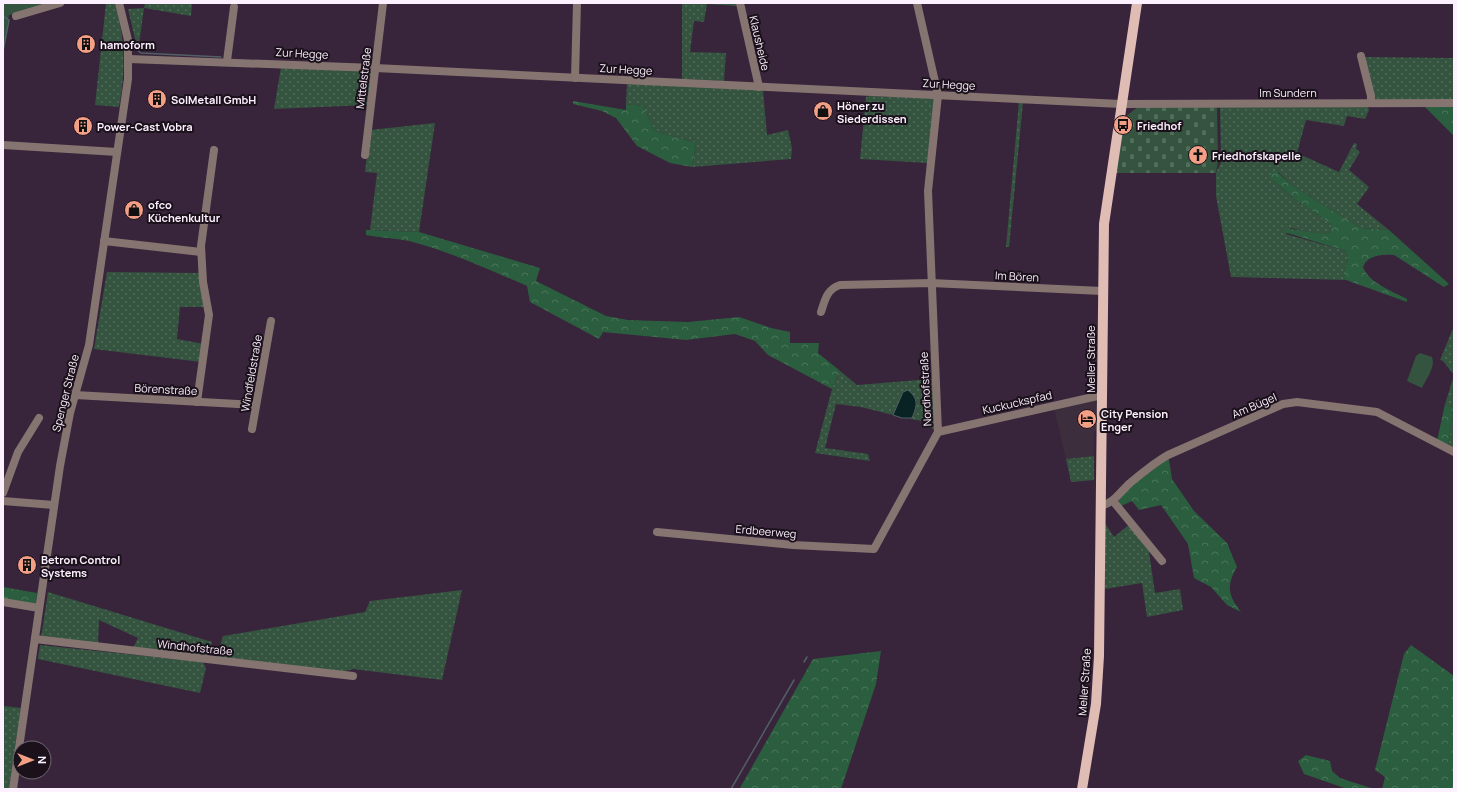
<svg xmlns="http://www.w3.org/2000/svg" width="1457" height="792" font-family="Manrope,sans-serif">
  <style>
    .commercial { fill: #3c2e3c }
    .grass { fill: url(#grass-dots) }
    .forest { fill: url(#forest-crowns) }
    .cemetery { fill: url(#cemetery-stones) }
    .park { fill: #34543f }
    .water { fill: #092224; stroke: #526066 }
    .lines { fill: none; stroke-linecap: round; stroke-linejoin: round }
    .stream { stroke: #526066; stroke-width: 1.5 }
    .minor { stroke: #857470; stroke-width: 8 }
    .major { stroke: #dfbcb4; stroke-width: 10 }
    .labels { text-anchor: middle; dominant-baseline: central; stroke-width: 4; stroke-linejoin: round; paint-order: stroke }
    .street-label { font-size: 11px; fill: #fdf0ff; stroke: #1a111b }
    .poi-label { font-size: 11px; font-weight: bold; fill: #fdf0ff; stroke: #1a111b; text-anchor: start }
  </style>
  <defs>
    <pattern id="grass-dots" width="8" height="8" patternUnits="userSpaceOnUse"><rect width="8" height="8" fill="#34543f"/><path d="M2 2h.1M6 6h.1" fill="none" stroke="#526d5c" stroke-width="1.8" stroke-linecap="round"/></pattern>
    <pattern id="forest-crowns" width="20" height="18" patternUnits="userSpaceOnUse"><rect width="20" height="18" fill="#2b5e3e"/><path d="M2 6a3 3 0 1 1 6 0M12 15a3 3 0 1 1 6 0" fill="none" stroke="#4b755b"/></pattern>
    <pattern id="cemetery-stones" width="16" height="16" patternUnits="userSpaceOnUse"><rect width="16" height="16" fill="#34543f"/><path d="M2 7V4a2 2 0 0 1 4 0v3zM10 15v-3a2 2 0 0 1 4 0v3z" fill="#526d5c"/></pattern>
  </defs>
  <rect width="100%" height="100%" fill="#38243b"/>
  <path class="commercial" d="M1097 397V431H1094V456L1066 459 1054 408Z"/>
  <g class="grass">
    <path d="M106 3H115C125 38 126 71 119 107L95 105Z"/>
    <path d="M145 3H192L191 16 144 8 138 52 128 9 144 8Z"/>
    <path d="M682 3H737L738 6 707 4 704 22 694 21 690 52 726 53 724 81 682 79Z"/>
    <path d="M1363 57 1454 58V100H1374Z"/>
    <path d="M281 67 366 71 372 73 368 105 274 109Z"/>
    <path d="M627 83 763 90 767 135 788 130 792 148 791 159 692 167 696 143 655 131 643 106 626 104Z"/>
    <path d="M869 96 934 98 928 163 860 159 866 97Z"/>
    <path d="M1019 102H1023L1009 247H1006Z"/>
    <path d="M1367 105 1369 110 1365 119 1347 116 1344 126 1306 120 1297 153 1339 172 1354 143 1357 144 1356 149 1360 152 1349 170 1369 187 1357 204 1389 230 1361 228 1293 186 1278 172 1273 180 1297 201 1327 221 1331 225V230L1329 233 1317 234 1291 228 1286 234 1346 251C1351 261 1344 267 1343 276L1346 280 1231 277 1216 196V173L1221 162 1220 106Z"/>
    <path d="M435 123 419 232 370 230 377 173 365 172 370 130Z"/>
    <path d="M107 272 201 273 206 307H180L177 339 204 344 201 362 94 349Z"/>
    <path d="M1454 326V449L1448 446 1453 408 1445 404 1454 375 1443 361 1440 360Z"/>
    <path d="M839 370 857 385 932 379 937 432 922 421 911 419 917 402 903 392 893 415 861 407 836 404 825 448 868 454 870 461 815 453 832 389Z"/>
    <path d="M1094 456V480L1071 482 1066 459Z"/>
    <path d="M1105 523 1114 537 1131 523 1151 548 1149 552 1155 593 1180 589 1183 610 1147 617 1142 583 1105 589Z"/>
    <path d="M462 590 442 680 353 669 339 673 216 659 223 636 365 612 370 601Z"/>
    <path d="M48 592 212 642 208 658 132 650 138 638 99 620 98 645 41 638Z"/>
    <path d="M40 645 203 662 206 668 200 693 38 659Z"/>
    <path d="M3 706 21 708 9 789H3Z"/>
  </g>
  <g class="forest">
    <path d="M573 101 626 110V104L643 106 655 131 696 143 692 167 670 163 637 146 616 118 602 111 573 104Z"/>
    <path d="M1454 105V136L1425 107Z"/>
    <path d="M1276 171 1293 186 1361 228 1389 230 1449 284 1444 287 1394 255C1383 254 1367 255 1363 267 1369 283 1392 291 1407 299V302L1346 280 1343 276C1344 267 1351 261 1346 251L1284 232 1285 229C1300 228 1313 235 1329 233L1331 230V225L1327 221 1297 201 1273 180 1270 176 1272 172Z"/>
    <path d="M366 230 419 232 540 268 536 281 606 316 628 320 688 322 739 317 771 328 790 332V343H819L818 353 839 370 832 389 768 355 755 341 735 334 686 340 603 332 599 339 530 302 527 286C489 270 449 251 409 241 395 238 380 238 366 235Z"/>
    <path d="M1445 404 1453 408 1448 446 1437 441Z"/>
    <path d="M1165 454 1169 460 1172 479 1194 511 1227 543 1237 567C1226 586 1228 595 1241 612L1227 605 1211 587 1194 578 1188 544 1161 505 1139 510 1132 501 1121 506 1118 501 1151 461Z"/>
    <path d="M3 587 37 593 36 607 3 601Z"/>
    <path d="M1411 645 1454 676V789H1382L1385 777 1375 770 1404 654Z"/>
    <path d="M881 651 876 684 841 789 740 788 813 659Z"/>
    <path d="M1306 755 1330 761 1332 771 1340 778 1374 789H1347L1304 774 1298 761Z"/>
  </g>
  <path class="cemetery" d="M1138 107H1217L1218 161 1216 173H1115L1125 117Z"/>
  <g class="park">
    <path d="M3 3H49L9 15 3 50Z"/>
    <path d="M1420 353 1432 357C1436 367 1426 379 1422 388L1407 381 1416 356Z"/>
  </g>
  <path class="water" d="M908 390C919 399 917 406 912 418H902L893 415 903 392Z"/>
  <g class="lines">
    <g class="stream">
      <path d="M3 16 9 20 3 51"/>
      <path d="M137 50 141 53 221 57"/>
      <path d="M804 662 807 657"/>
      <path d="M731 789 794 680"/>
    </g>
    <g class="minor">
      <path d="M740 3 759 87"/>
      <path d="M16 16 60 3"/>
      <path d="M1361 56 1371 96V103"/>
      <path d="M129 59 375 68 1121 104 1454 103"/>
      <path d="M227 61 234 7"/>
      <path d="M575 78 577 3"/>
      <path d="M3 145 117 152"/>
      <path d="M365 155 383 3"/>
      <path d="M104 241 201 252"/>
      <path d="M821 312C825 300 827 289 840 285L931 283 1102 291"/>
      <path d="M75 395 256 405"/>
      <path d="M197 402 209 315 203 282 201 246 214 150"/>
      <path d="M252 429 271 321"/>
      <path d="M938 432 1102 395"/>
      <path d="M3 493 18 452 39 418"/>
      <path d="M3 501 54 505"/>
      <path d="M1113 501 1162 561"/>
      <path d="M1101 506C1114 503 1120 492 1130 483 1142 473 1154 463 1168 455L1283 404 1297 402 1377 412 1454 452"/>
      <path d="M657 532 793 545 874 549 938 432 928 191 938 95 917 3"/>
      <path d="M3 602 39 608"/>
      <path d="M35 639 353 676"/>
      <path d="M13 789 60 466 70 413 89 345 128 79V40L119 3"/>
    </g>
    <path class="major" d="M1082 789 1096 704 1099 656 1104 224 1137 3"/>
  </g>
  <defs>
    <symbol id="building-disc" viewBox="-11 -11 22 22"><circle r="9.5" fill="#f39f85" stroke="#1a111b"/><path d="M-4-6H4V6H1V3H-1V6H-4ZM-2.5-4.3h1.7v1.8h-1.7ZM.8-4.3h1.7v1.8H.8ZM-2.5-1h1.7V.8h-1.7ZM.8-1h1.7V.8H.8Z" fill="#111"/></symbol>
    <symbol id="shop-disc" viewBox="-11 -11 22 22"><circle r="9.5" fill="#f39f85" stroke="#1a111b"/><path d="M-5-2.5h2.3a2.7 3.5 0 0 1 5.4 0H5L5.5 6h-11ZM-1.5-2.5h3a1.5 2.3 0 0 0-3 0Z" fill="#111"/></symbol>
    <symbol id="bus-disc" viewBox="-11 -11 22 22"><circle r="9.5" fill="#f39f85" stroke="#1a111b"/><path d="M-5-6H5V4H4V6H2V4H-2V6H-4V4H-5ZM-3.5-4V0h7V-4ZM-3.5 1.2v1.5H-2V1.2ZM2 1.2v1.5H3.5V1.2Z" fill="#111"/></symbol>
    <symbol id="church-disc" viewBox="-11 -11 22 22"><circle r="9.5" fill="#f39f85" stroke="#1a111b"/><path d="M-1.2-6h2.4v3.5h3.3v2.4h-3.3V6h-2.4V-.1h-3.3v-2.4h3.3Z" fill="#111"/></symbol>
    <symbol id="hotel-disc" viewBox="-11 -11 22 22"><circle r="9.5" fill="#f39f85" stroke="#1a111b"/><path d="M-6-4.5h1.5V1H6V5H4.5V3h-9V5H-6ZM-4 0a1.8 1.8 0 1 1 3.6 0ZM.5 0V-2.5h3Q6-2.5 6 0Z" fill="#111"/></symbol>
  </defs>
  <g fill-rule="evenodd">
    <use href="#building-disc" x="75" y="33" width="22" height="22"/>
    <use href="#building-disc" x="146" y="88" width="22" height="22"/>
    <use href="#shop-disc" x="812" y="100" width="22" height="22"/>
    <use href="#bus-disc" x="1112" y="114" width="22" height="22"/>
    <use href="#building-disc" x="72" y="115" width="22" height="22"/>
    <use href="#church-disc" x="1187" y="144" width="22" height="22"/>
    <use href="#shop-disc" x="123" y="199" width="22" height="22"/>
    <use href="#hotel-disc" x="1076" y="408" width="22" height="22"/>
    <use href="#building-disc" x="16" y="554" width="22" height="22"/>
  </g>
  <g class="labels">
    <g class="street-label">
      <text transform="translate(760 43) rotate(77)">Klausheide</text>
      <text transform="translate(302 53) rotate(3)">Zur Hegge</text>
      <text transform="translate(626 69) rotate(3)">Zur Hegge</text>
      <text transform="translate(363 78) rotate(-83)">Mittelstraße</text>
      <text transform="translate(949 84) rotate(3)">Zur Hegge</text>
      <text x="1288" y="92">Im Sundern</text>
      <text transform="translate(1017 276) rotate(3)">Im Bören</text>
      <text transform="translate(1090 359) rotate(-90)">Meller Straße</text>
      <text transform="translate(251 373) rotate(-80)">Windfeldstraße</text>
      <text transform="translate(166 389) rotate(3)">Börenstraße</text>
      <text transform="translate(925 389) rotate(-93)">Nordhofstraße</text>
      <text transform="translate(65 393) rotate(-76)">Spenger Straße</text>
      <text transform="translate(1017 402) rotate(-13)">Kuckuckspfad</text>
      <text transform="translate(1254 405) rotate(-23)">Am Bügel</text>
      <text transform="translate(766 531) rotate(5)">Erdbeerweg</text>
      <text transform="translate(195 647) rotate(6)">Windhofstraße</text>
      <text transform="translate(1084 682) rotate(-86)">Meller Straße</text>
    </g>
    <g class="poi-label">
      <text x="100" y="44">hamoform</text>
      <text x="171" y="99">SolMetall GmbH</text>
      <text x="837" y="105">Höner zu<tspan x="837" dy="13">Siederdissen</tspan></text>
      <text x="1137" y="125">Friedhof</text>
      <text x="97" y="126">Power-Cast Vobra</text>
      <text x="1212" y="155">Friedhofskapelle</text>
      <text x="148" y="204">ofco<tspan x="148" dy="13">Küchenkultur</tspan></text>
      <text x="1101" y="413">City Pension<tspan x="1101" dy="13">Enger</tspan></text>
      <text x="41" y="559">Betron Control<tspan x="41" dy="13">Systems</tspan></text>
    </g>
  </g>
  <rect width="1457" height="792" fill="none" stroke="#fdf0ff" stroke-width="8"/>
  <g transform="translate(32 760) rotate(90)"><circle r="19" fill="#1a111b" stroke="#756a76"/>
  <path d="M0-3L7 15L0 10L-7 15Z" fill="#f39f85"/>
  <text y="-6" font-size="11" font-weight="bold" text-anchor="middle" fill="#fdf0ff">N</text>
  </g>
</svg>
